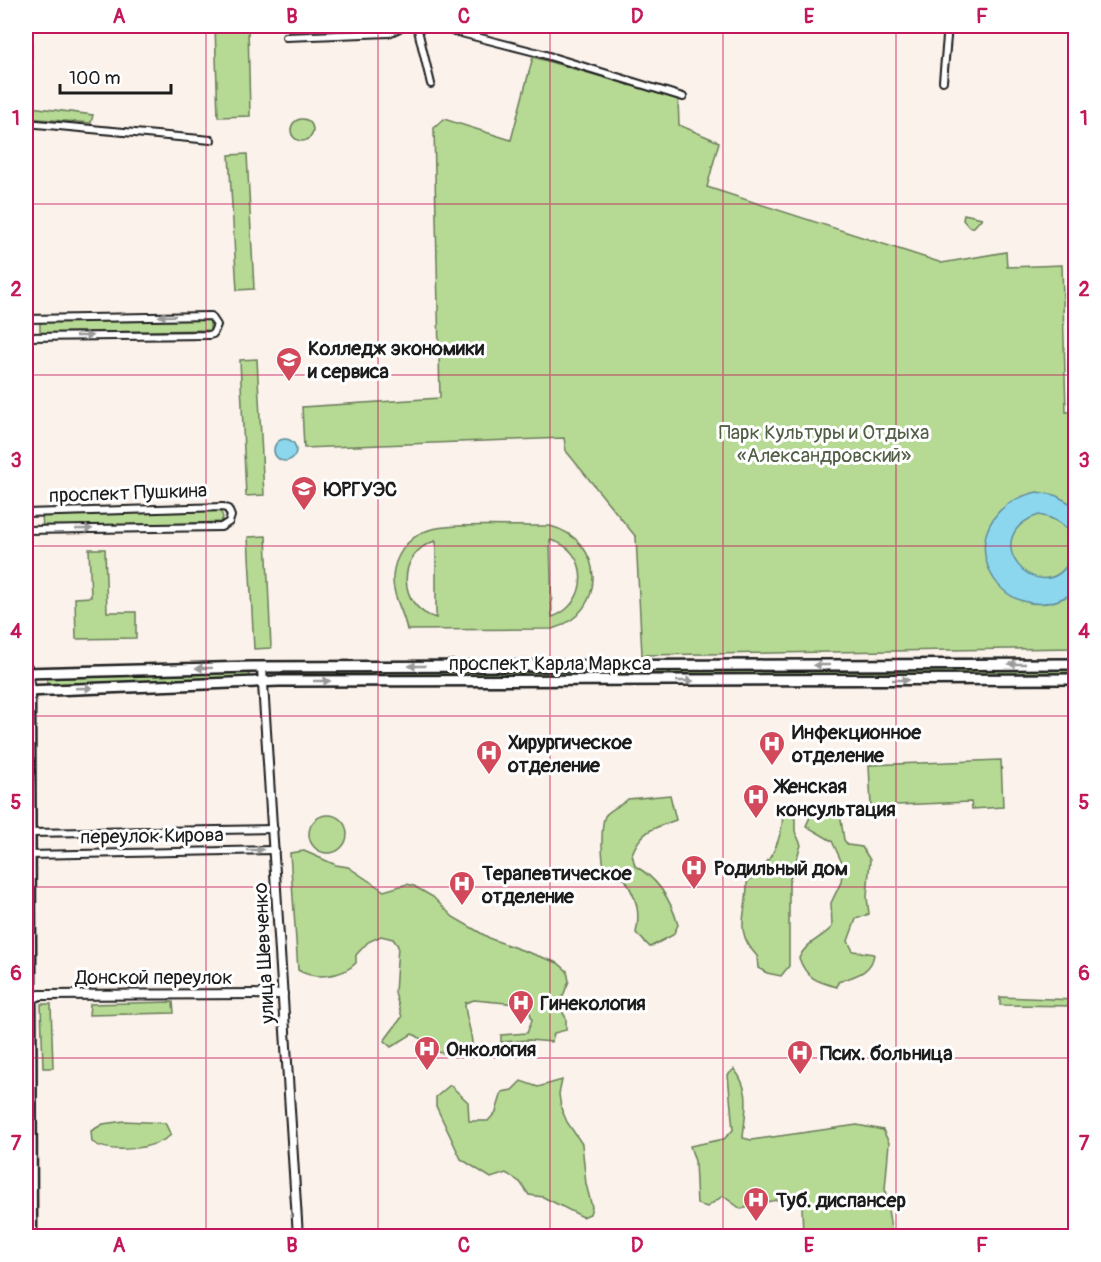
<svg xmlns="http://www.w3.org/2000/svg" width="1101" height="1262" font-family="Pangolin,sans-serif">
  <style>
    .green { fill: #b6da94; stroke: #697b58; stroke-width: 1.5; fill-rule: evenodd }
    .water { fill: #8dd7ee; stroke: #608c9a; stroke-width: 1.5; fill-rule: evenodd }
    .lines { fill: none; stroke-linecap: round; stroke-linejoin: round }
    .minor-casing { stroke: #1c1c1c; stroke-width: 10 }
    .tertiary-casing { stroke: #1c1c1c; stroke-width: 12 }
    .secondary-casing { stroke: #1c1c1c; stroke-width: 14 }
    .primary-casing { stroke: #1c1c1c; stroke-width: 15 }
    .minor { stroke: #fff; stroke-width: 6 }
    .tertiary { stroke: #fff; stroke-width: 8 }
    .secondary { stroke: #fff; stroke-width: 9 }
    .primary { stroke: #fff; stroke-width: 10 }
    .oneway { fill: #999 }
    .grid { fill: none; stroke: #c2185b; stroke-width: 1.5; stroke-opacity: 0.55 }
    .labels { text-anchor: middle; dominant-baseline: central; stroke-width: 6; stroke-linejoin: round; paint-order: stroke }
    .poi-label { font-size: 20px; font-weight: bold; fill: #1c1c1c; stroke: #fff; text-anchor: start }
    .park-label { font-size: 20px; fill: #525e46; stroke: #fff }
    .street-label { font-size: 20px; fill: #1c1c1c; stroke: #fff }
    .neatline { fill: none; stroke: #c2185b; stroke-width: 2 }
    .grid-label { font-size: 20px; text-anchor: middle; font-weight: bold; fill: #c2185b }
  </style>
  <rect width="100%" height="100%" fill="#fbf2eb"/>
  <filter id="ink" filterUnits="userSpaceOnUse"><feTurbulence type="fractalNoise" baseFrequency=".0167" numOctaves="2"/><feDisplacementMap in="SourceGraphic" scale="12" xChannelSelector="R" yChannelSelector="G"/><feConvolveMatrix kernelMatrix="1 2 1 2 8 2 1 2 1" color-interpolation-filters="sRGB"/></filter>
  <g filter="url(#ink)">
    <g class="green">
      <path d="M26 26H32L31 107 93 115 91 123 26 118Z"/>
      <path d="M215 26H248L250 116 218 117Z"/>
      <path d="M533 57 678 99 679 125 719 142 707 187 942 263 1006 252 1007 267 1062 265 1066 412H1076L1075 648 642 655 636 537 566 451 564 438 304 448 302 407 440 398 434 128 444 119 511 140Z"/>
      <circle cx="302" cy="130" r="11"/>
      <path d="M247 154 254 289 237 290 229 155Z"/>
      <path d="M964 214 982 218 974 227H969L963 220Z"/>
      <path d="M210 320V330L40 333V322Z"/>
      <path d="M257 359 264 495 246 496 240 360Z"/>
      <path d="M220 510 223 517 221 522 43 529 42 513Z"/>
      <path d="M550 526C606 540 608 613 552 629L407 630C404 612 392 596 393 577 394 557 407 538 426 531 447 522 523 527 550 526ZM550 540C591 549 590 605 552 617ZM435 541H436V618C397 607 396 553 435 541Z"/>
      <path d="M266 536 271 648 254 649 248 537Z"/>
      <path d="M89 549H105L107 612H136V638L76 639 75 598 91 597Z"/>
      <path d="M249 670V679L47 685V676Z"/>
      <path d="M1075 670 1076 674 281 677V672Z"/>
      <path d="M1001 760 1003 807 972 809 971 802 871 806 869 765Z"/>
      <path d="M670 795 676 820C654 828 641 830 632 854L635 866C657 878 671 900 678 925L673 935 650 947 636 933C641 911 636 898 625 879 617 878 609 877 605 868 601 860 601 824 605 816 610 809 621 806 628 799Z"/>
      <path d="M820 805 840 813 844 840 848 845 862 847 870 860 867 897 869 914 856 919 848 941 853 951 874 954C872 973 854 976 838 982L837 987C817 982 806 978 799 958 806 942 821 939 832 927L831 903 841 882 843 865 832 841 806 826 815 806Z"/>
      <path d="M783 811 795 819V831L801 845 789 882V966L781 976 767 973 758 968 757 956C732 929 748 914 747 882 770 865 783 840 783 811Z"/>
      <circle cx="328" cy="834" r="19"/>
      <path d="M304 851 336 865 348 867 384 891 407 884 414 886 433 897 453 917 491 939 558 963 567 971 569 981 559 1006 566 1018V1030L554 1033 552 1042 529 1040 501 1042V1035L527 1033 532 1020 528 1005 474 1000 465 1003C465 1019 473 1032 472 1047 463 1055 440 1055 429 1049 421 1043 424 1038 412 1034L391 1047 384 1041 402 1017 395 993 398 946 393 939 381 936 368 942 356 955V963C342 977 314 980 298 970L290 853Z"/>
      <path d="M1000 997 1075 1000V1006L1000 1005Z"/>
      <path d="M173 1002 174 1013 89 1015 90 1004Z"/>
      <path d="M41 1004H51L53 1068H43Z"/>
      <path d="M734 1069C752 1091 745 1111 743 1138L751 1140 857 1125 883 1130 889 1143 885 1189 892 1236H803L802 1206C781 1192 763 1205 741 1209L723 1196 707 1207 697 1204 695 1161 690 1146 724 1139 733 1130 728 1075Z"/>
      <path d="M562 1080 559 1094 561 1108 567 1122 582 1144 586 1184 592 1207 590 1214 583 1217 543 1197 529 1195 520 1182 506 1173 491 1178 461 1159 436 1106V1097L450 1085 468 1102 469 1121H488L496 1112 502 1092 512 1090 521 1081 538 1087Z"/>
      <path d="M124 1121 165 1123 171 1135C154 1149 111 1155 92 1142L91 1131 103 1124Z"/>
    </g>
    <g class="water">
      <circle cx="285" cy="450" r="11"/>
      <path d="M1037 492 1055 495 1075 506V592C994 642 939 514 1037 492ZM1039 515C1061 519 1085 537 1069 562 1040 611 973 537 1039 515Z"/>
    </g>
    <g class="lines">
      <defs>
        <g id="minor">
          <path d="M417 26 431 84"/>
          <path d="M434 26 539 53 683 97"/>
          <path d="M286 37 389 33 404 26"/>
          <path d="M943 81 948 26"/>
          <path d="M26 123 211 140"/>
          <path d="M26 319 211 316 217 325 213 334 209 335 26 337"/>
          <path d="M26 513 223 507 228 509 231 516 229 522 221 527 26 530"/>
          <path d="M29 833 274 829"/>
          <path d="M29 855 275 850"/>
        </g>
        <g id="tertiary">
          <path d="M262 668 298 1236"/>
          <path d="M29 1000 40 995 283 994"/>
        </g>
        <g id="secondary">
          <path d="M26 673 251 667 1076 664"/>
          <path d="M26 691 279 681 1076 679"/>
        </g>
        <path id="primary" d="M26 668 29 691 31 1236"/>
      </defs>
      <use href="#minor" class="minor-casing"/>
      <use href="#tertiary" class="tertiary-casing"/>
      <use href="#secondary" class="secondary-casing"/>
      <use href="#primary" class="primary-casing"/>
      <use href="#minor" class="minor"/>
      <use href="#tertiary" class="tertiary"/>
      <use href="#secondary" class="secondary"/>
      <use href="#primary" class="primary"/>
    </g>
    <defs><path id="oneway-solid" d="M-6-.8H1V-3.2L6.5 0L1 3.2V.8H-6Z" transform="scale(1.5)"/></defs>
    <g class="oneway">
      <use href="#oneway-solid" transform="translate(167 316) rotate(179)"/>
      <use href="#oneway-solid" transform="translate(84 336) rotate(-1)"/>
      <use href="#oneway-solid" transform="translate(84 529) rotate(-1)"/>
      <use href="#oneway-solid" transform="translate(1017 664) rotate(180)"/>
      <use href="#oneway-solid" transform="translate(822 665) rotate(180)"/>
      <use href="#oneway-solid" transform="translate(417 666) rotate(180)"/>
      <use href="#oneway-solid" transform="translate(204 668) rotate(179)"/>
      <use href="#oneway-solid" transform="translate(901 680)"/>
      <use href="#oneway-solid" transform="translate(322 681)"/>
      <use href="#oneway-solid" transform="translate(685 681)"/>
      <use href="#oneway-solid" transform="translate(84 688) rotate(-2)"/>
      <use href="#oneway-solid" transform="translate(255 850) rotate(-1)"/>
    </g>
  </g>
  <path class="grid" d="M206 26V1236M378 26V1236M550 26V1236M723 26V1236M896 26V1236M26 204H1076M26 375H1076M26 546H1076M26 716H1076M26 887H1076M26 1058H1076"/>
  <defs>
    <symbol id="university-pin" viewBox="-11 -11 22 30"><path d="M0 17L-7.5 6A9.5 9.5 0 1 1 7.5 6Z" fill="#d1495b" stroke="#fff"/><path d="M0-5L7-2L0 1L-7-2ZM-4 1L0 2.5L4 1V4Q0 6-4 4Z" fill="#fff"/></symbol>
    <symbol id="hospital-pin" viewBox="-11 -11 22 30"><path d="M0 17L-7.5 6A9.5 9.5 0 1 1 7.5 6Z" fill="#d1495b" stroke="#fff"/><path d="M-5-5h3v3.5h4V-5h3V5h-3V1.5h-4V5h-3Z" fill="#fff"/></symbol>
  </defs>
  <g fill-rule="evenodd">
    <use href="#university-pin" x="274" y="345" width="30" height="40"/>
    <use href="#university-pin" x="289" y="474" width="30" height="40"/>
    <use href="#hospital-pin" x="757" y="729" width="30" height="40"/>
    <use href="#hospital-pin" x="474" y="738" width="30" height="40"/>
    <use href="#hospital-pin" x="741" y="782" width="30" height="40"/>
    <use href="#hospital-pin" x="679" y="853" width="30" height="40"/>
    <use href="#hospital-pin" x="447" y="869" width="30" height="40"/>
    <use href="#hospital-pin" x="506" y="988" width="30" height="40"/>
    <use href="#hospital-pin" x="412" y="1034" width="30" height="40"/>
    <use href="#hospital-pin" x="785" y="1038" width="30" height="40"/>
    <use href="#hospital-pin" x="741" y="1185" width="30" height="40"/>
  </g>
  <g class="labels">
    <g class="poi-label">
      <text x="308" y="348">Колледж экономики<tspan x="308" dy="23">и сервиса</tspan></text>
      <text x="324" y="489">ЮРГУЭС</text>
      <text x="792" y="732">Инфекционное<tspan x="792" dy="23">отделение</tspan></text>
      <text x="508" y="742">Хирургическое<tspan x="508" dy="23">отделение</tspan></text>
      <text x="776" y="786">Женская<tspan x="776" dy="23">консультация</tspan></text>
      <text x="714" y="868">Родильный дом</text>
      <text x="482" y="873">Терапевтическое<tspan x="482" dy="23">отделение</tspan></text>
      <text x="540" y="1003">Гинекология</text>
      <text x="446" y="1049">Онкология</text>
      <text x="820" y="1053">Псих. больница</text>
      <text x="776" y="1200">Туб. диспансер</text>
    </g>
    <g class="park-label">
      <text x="824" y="432">Парк Культуры и Отдыха<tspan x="824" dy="23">«Александровский»</tspan></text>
    </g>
    <g class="street-label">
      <text transform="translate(128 493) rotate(-2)">проспект Пушкина</text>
      <text x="550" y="663">проспект Карла Маркса</text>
      <text transform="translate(152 836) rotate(-1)">переулок Кирова</text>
      <text transform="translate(264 953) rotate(-93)">улица Шевченко</text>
      <text x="154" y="977">Донской переулок</text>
    </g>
  </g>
  <rect width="1101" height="1262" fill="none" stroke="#fff" stroke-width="66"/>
  <path d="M60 84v9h111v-9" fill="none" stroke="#1c1c1c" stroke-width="3"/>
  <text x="69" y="84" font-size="18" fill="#1c1c1c" stroke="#ffffff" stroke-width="4.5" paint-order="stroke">100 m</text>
  <rect x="33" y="33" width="1035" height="1196" class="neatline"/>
  <g class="grid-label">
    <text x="119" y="23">A</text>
    <text x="292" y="23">B</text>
    <text x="464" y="23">C</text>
    <text x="637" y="23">D</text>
    <text x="809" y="23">E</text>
    <text x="982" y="23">F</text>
    <text x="16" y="125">1</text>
    <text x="1084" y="125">1</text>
    <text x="16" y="296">2</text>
    <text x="1084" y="296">2</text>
    <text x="16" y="467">3</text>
    <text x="1084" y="467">3</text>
    <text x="16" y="638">4</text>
    <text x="1084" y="638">4</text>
    <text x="16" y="809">5</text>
    <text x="1084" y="809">5</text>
    <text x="16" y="980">6</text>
    <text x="1084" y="980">6</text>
    <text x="16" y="1150">7</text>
    <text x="1084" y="1150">7</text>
    <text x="119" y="1252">A</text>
    <text x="292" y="1252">B</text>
    <text x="464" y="1252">C</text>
    <text x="637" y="1252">D</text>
    <text x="809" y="1252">E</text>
    <text x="982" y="1252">F</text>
  </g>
</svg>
